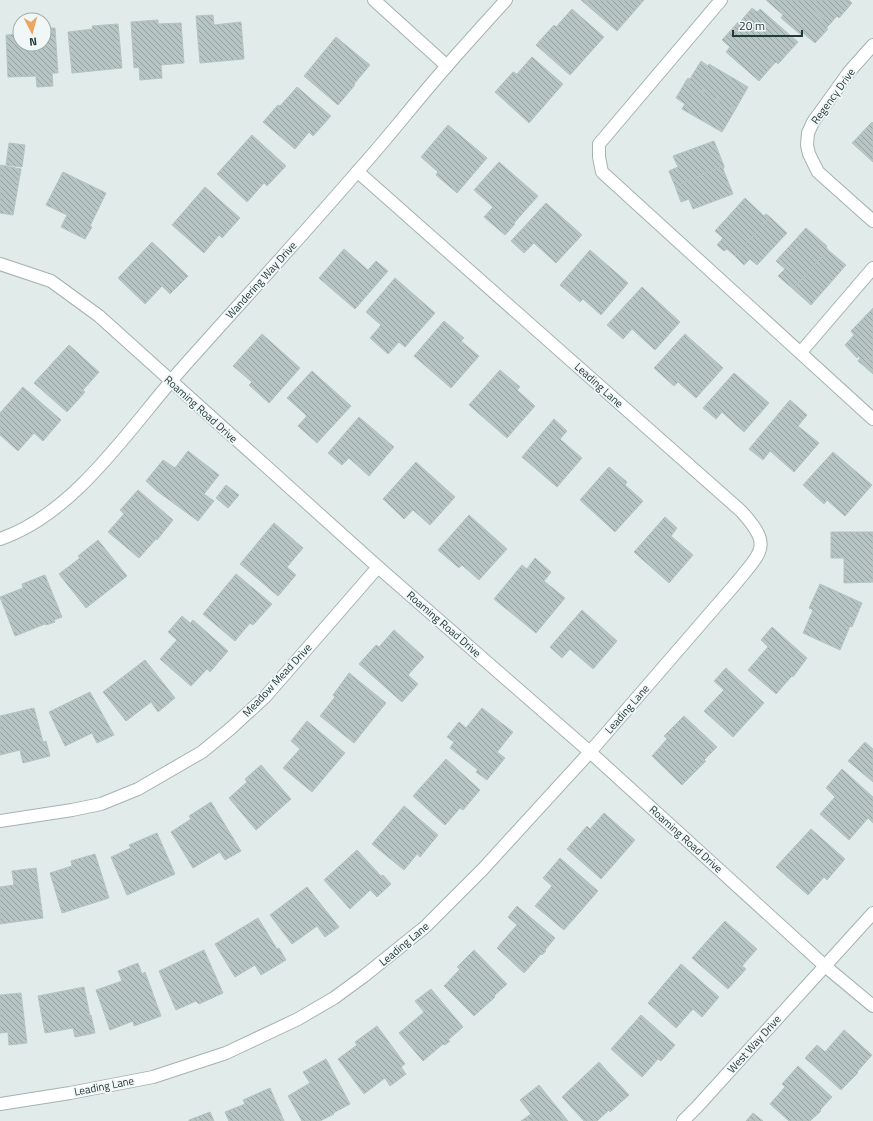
<svg xmlns="http://www.w3.org/2000/svg" width="873" height="1121" font-family="'Titillium Web',sans-serif">
  <style>
    .building { fill: url(#building-back-hatch); stroke: #b3c4c1 }
    .lines { fill: none; stroke-linecap: round; stroke-linejoin: round }
    .service-casing { stroke: #a4b2b1; stroke-width: 14 }
    .minor-casing { stroke: #a4b2b1; stroke-width: 14 }
    .service { stroke: #fff; stroke-width: 12 }
    .minor { stroke: #fff; stroke-width: 12 }
    .labels { text-anchor: middle; dominant-baseline: central; stroke-width: 3.5; stroke-linejoin: round; paint-order: stroke }
    .street-label { font-size: 11px; fill: #223a3a; stroke: #f1f7f6 }
  </style>
  <defs>
    <pattern id="building-back-hatch" width="6" height="6" patternUnits="userSpaceOnUse"><rect width="6" height="6" fill="#b6c5c3"/><path d="M-1 5l2 2M0 0l6 6M5-1l2 2" fill="none" stroke="#94a19f"/></pattern>
  </defs>
  <rect width="100%" height="100%" fill="#e1ebe9"/>
  <g class="building">
    <path d="M581 0H644L617 31Z"/>
    <path d="M766 0H801L830 24 826 28 828 29 815 43 803 33 801 35 781 18 783 15Z"/>
    <path d="M801 0H849L852 3 839 18 837 16 830 24Z"/>
    <path d="M752 8 757 12 760 9 798 42 778 64 776 62 773 65 732 29 739 21 740 22Z"/>
    <path d="M572 9 604 37 570 75 536 45 554 25 556 27Z"/>
    <path d="M213 15 214 25 241 22 244 59 200 63 196 16Z"/>
    <path d="M158 20V24L181 23 184 63 161 65 162 78 140 80 139 67 134 68 131 22Z"/>
    <path d="M118 24 122 68 72 73 68 32 93 29 92 26Z"/>
    <path d="M44 28H55L58 73H52L53 86 37 87 36 76 8 77 6 35 20 34V44H44Z"/>
    <path d="M732 29 773 65 759 81 726 52 730 47 722 40Z"/>
    <path d="M336 37 370 65 354 84 355 85 338 105 304 76Z"/>
    <path d="M532 57 563 84 529 123 495 92 513 72 517 74Z"/>
    <path d="M701 61 708 66 709 64 748 87 735 110 686 81 688 78 690 79Z"/>
    <path d="M686 81 735 110 722 132 682 109 685 104 676 98Z"/>
    <path d="M297 87 331 116 313 136 309 132 295 149 263 122 278 105 280 106Z"/>
    <path d="M872 122 873 123V162L852 143Z"/>
    <path d="M448 125 487 158 457 193 436 175 438 172 421 157Z"/>
    <path d="M252 135 286 166 267 186 264 183 247 202 217 174Z"/>
    <path d="M714 141 724 166 675 186 669 171 678 167 673 156Z"/>
    <path d="M9 143 25 145 22 167 6 165Z"/>
    <path d="M499 162 538 196 514 223 515 224 505 235 484 217 493 207 474 190Z"/>
    <path d="M0 165 21 169 13 215 0 213Z"/>
    <path d="M724 166V168L723 169 733 194 693 209 689 199 681 202 675 186Z"/>
    <path d="M63 172 106 193 90 226 92 227 85 239 61 227 67 215 46 205Z"/>
    <path d="M205 187 240 218 222 238 219 235 204 253 172 225Z"/>
    <path d="M745 198 764 216 766 214 770 217 735 256 727 249 724 251 717 245 723 238 715 231Z"/>
    <path d="M546 203 582 235 556 263 534 243 524 253 511 241Z"/>
    <path d="M770 217 787 233 757 265 750 259 744 265 735 256Z"/>
    <path d="M806 228 827 246 826 247 828 250 793 289 778 276 785 269 776 261Z"/>
    <path d="M152 242 188 276 170 294 162 286 145 304 118 278Z"/>
    <path d="M344 249 368 270 376 261 388 271 355 309 319 278Z"/>
    <path d="M590 250 628 283 601 315 583 299 580 302 560 285Z"/>
    <path d="M828 250 846 265 811 305 793 289Z"/>
    <path d="M395 278 435 313 405 347 399 342 388 354 370 338 381 325 366 312Z"/>
    <path d="M642 287 680 322 655 350 632 329 623 339 607 325Z"/>
    <path d="M873 308V356L864 366 858 361 860 358 858 356 857 358 845 345 854 335 851 331Z"/>
    <path d="M444 321 464 338 461 341 479 356 451 388 414 356Z"/>
    <path d="M262 334 300 368 269 403 249 385 252 382 233 366Z"/>
    <path d="M685 334 723 368 696 398 678 382 674 386 654 368Z"/>
    <path d="M69 345 99 372 83 390 85 392 67 412 34 383Z"/>
    <path d="M873 356V374L864 366Z"/>
    <path d="M500 370 520 387 517 390 535 406 507 438 469 405Z"/>
    <path d="M312 371 351 406 317 443 298 426 307 416 287 398Z"/>
    <path d="M734 373 769 403 744 432 722 412 716 419 703 408Z"/>
    <path d="M23 387 61 420 43 441 34 433 18 451 0 435V413Z"/>
    <path d="M790 400 807 415 798 426 819 443 794 472 770 451 763 460 749 449Z"/>
    <path d="M359 417 394 447 369 476 349 458 342 465 328 453Z"/>
    <path d="M554 419 567 431 560 439 582 458 557 487 522 457Z"/>
    <path d="M188 451 219 475 204 494 214 501 198 521 157 491 146 481 163 460 175 468Z"/>
    <path d="M833 452 872 485 845 516 827 500 824 504 803 485Z"/>
    <path d="M416 462 455 497 430 525 413 510 404 519 383 499Z"/>
    <path d="M609 467 627 482 625 485 643 501 615 532 580 500Z"/>
    <path d="M226 485 239 495 228 508 216 498Z"/>
    <path d="M138 490 173 520 157 540 156 539 139 558 108 532 124 514 120 510Z"/>
    <path d="M469 515 507 549 479 580 462 565 459 568 438 550Z"/>
    <path d="M665 517 677 528 671 536 693 555 669 583 634 552Z"/>
    <path d="M274 523 303 548 287 567 296 575 278 596 240 564Z"/>
    <path d="M831 532H873V582L844 583V558H831Z"/>
    <path d="M98 540 127 576 86 608 59 574 80 558 78 556Z"/>
    <path d="M535 558 551 572 544 581 565 598 536 633 494 599 522 565 527 569Z"/>
    <path d="M236 574 272 604 253 625 250 623 235 641 203 614Z"/>
    <path d="M45 575 62 617 54 620 55 622 46 625 45 624 15 636 0 597 23 588 22 584Z"/>
    <path d="M820 584 862 603 852 627 850 626 840 650 803 633 813 610 809 608Z"/>
    <path d="M582 610 617 641 593 669 570 649 562 658 550 647Z"/>
    <path d="M182 616 190 623 193 620 228 651 210 672 207 669 191 686 160 659 177 640 168 632Z"/>
    <path d="M772 627 807 658 793 677 792 676 776 694 748 670 768 647 761 640Z"/>
    <path d="M394 630 424 657 408 675 418 684 402 702 359 664 376 645 379 647Z"/>
    <path d="M145 660 175 698 158 712 151 702 126 721 103 692Z"/>
    <path d="M726 668 764 703 733 737 704 711 724 690 714 681Z"/>
    <path d="M349 673 386 703 354 743 320 716 335 697 333 695Z"/>
    <path d="M90 692 114 735 97 743 92 733 65 746 49 712Z"/>
    <path d="M34 708 43 742 46 741 50 756 23 763 20 750 0 755V716Z"/>
    <path d="M482 708 513 732 497 752 505 758 487 780 476 772 478 770 450 748 454 742 447 737 459 722 466 728Z"/>
    <path d="M684 716 717 747 704 760 706 761 682 785 652 756 667 739 664 736Z"/>
    <path d="M307 721 345 753 312 792 283 768 300 749 291 741Z"/>
    <path d="M865 742 873 749V782L848 761Z"/>
    <path d="M446 759 480 790 463 810 460 808 445 825 413 796Z"/>
    <path d="M261 765 291 799 256 830 229 798 247 782 245 779Z"/>
    <path d="M842 769 873 797V823L868 818 849 840 820 814 835 797 826 788Z"/>
    <path d="M211 802 241 851 225 860 220 852 193 868 171 832 191 819 189 816Z"/>
    <path d="M404 806 438 835 420 857 417 854 404 870 372 844Z"/>
    <path d="M604 813 635 840 601 879 567 849 587 826 590 829Z"/>
    <path d="M811 829 845 859 827 880 824 877 808 895 776 867Z"/>
    <path d="M157 833 175 874 127 895 111 857 131 848 129 845Z"/>
    <path d="M357 850 381 876 383 875 391 884 377 897 370 890 350 909 324 880Z"/>
    <path d="M95 854 109 898 62 913 50 873 72 866 71 861Z"/>
    <path d="M560 858 598 891 564 930 535 906 552 886 543 878Z"/>
    <path d="M36 868 43 918 0 924V887L14 885 12 871Z"/>
    <path d="M307 887 339 927 325 937 317 926 292 944 270 915Z"/>
    <path d="M517 906 555 938 545 950 546 951 542 955 541 954 524 973 497 948 517 925 508 917Z"/>
    <path d="M258 918 277 949 279 948 286 960 261 975 255 965 235 977 215 944Z"/>
    <path d="M725 921 757 949 742 966 746 969 728 989 692 958Z"/>
    <path d="M204 950 223 993 199 1004 196 1001 176 1010 159 971Z"/>
    <path d="M474 950 507 984 494 996 495 997 474 1016 444 986 460 969 457 967Z"/>
    <path d="M138 963 142 974 145 972 161 1016 134 1026 133 1021 110 1030 96 990 122 981 118 971Z"/>
    <path d="M681 964 719 997 702 1017 693 1009 676 1028 648 1003Z"/>
    <path d="M84 987 90 1016 91 1015 95 1033 75 1037 73 1028 45 1033 38 996Z"/>
    <path d="M431 989 463 1027 448 1040 450 1041 445 1045 443 1044 423 1061 399 1033 424 1012 415 1001Z"/>
    <path d="M21 993 27 1043 9 1045 8 1032 0 1033V995Z"/>
    <path d="M641 1015 675 1045 661 1061 658 1059 642 1077 611 1049Z"/>
    <path d="M377 1026 405 1064 401 1067 406 1074 390 1086 385 1078 364 1094 338 1059 357 1045 355 1042Z"/>
    <path d="M844 1030 872 1055 857 1072 858 1073 841 1090 805 1058 817 1045 825 1052Z"/>
    <path d="M326 1059 350 1104 333 1113 334 1114 320 1121H302L288 1096 310 1083 303 1072Z"/>
    <path d="M599 1062 629 1095 610 1112 609 1110 597 1121H584L562 1097Z"/>
    <path d="M798 1066 832 1097 820 1110 821 1111 810 1121H789L770 1104 785 1087 782 1084Z"/>
    <path d="M539 1085 568 1121H521L531 1114 520 1100Z"/>
    <path d="M270 1088 284 1121H229L225 1112 245 1104 243 1100Z"/>
    <path d="M210 1112 214 1121H189V1120Z"/>
    <path d="M753 1113 763 1121H746Z"/>
  </g>
  <g class="lines">
    <defs>
      <g id="service">
        <path d="M721 0 599 144V157L602 172 873 419"/>
        <path d="M801 352 873 268"/>
      </g>
      <g id="minor">
        <path d="M374 0 447 66"/>
        <path d="M873 45 849 72 813 122 808 133 807 145 809 154 818 172 873 221"/>
        <path d="M0 264 51 281 99 316 378 567 590 752 825 966 873 1006"/>
        <path d="M0 539C77 513 132 424 185 365 243 300 301 237 357 172 388 138 416 101 446 67 466 44 486 22 506 0"/>
        <path d="M0 821 72 810 101 804 138 789 202 752 230 729 265 697 378 567"/>
        <path d="M0 1104 70 1093 153 1077 226 1053 298 1019 334 998 364 976 425 927 483 869 590 752 737 582C763 550 772 545 741 511L358 172"/>
        <path d="M683 1121 697 1107 873 913"/>
      </g>
    </defs>
    <use href="#service" class="service-casing"/>
    <use href="#minor" class="minor-casing"/>
    <use href="#service" class="service"/>
    <use href="#minor" class="minor"/>
  </g>
  <g class="labels">
    <g class="street-label">
      <text transform="translate(833 96) rotate(-54)">Regency Drive</text>
      <text transform="translate(261 280) rotate(-48)">Wandering Way Drive</text>
      <text transform="translate(599 385) rotate(42)">Leading Lane</text>
      <text transform="translate(201 409) rotate(42)">Roaming Road Drive</text>
      <text transform="translate(444 624) rotate(41)">Roaming Road Drive</text>
      <text transform="translate(277 680) rotate(-47)">Meadow Mead Drive</text>
      <text transform="translate(627 709) rotate(-49)">Leading Lane</text>
      <text transform="translate(686 839) rotate(42)">Roaming Road Drive</text>
      <text transform="translate(404 944) rotate(-40)">Leading Lane</text>
      <text transform="translate(754 1044) rotate(-48)">West Way Drive</text>
      <text transform="translate(104 1086) rotate(-11)">Leading Lane</text>
    </g>
  </g>
  <g transform="translate(32 32) rotate(174)"><circle r="19" fill="#f1f7f6" stroke="#9eabab"/>
  <path d="M0-3L7 15L0 10L-7 15Z" fill="#eca65e"/>
  <text y="-6" font-size="11" font-weight="bold" text-anchor="middle" fill="#223a3a">N</text>
  </g>
  <path d="M733 30v6h69v-6" fill="none" stroke="#223a3a" stroke-width="2"/>
  <text x="739" y="30" font-size="12" fill="#223a3a" stroke="#f1f7f6" stroke-width="3" paint-order="stroke">20 m</text>
</svg>
